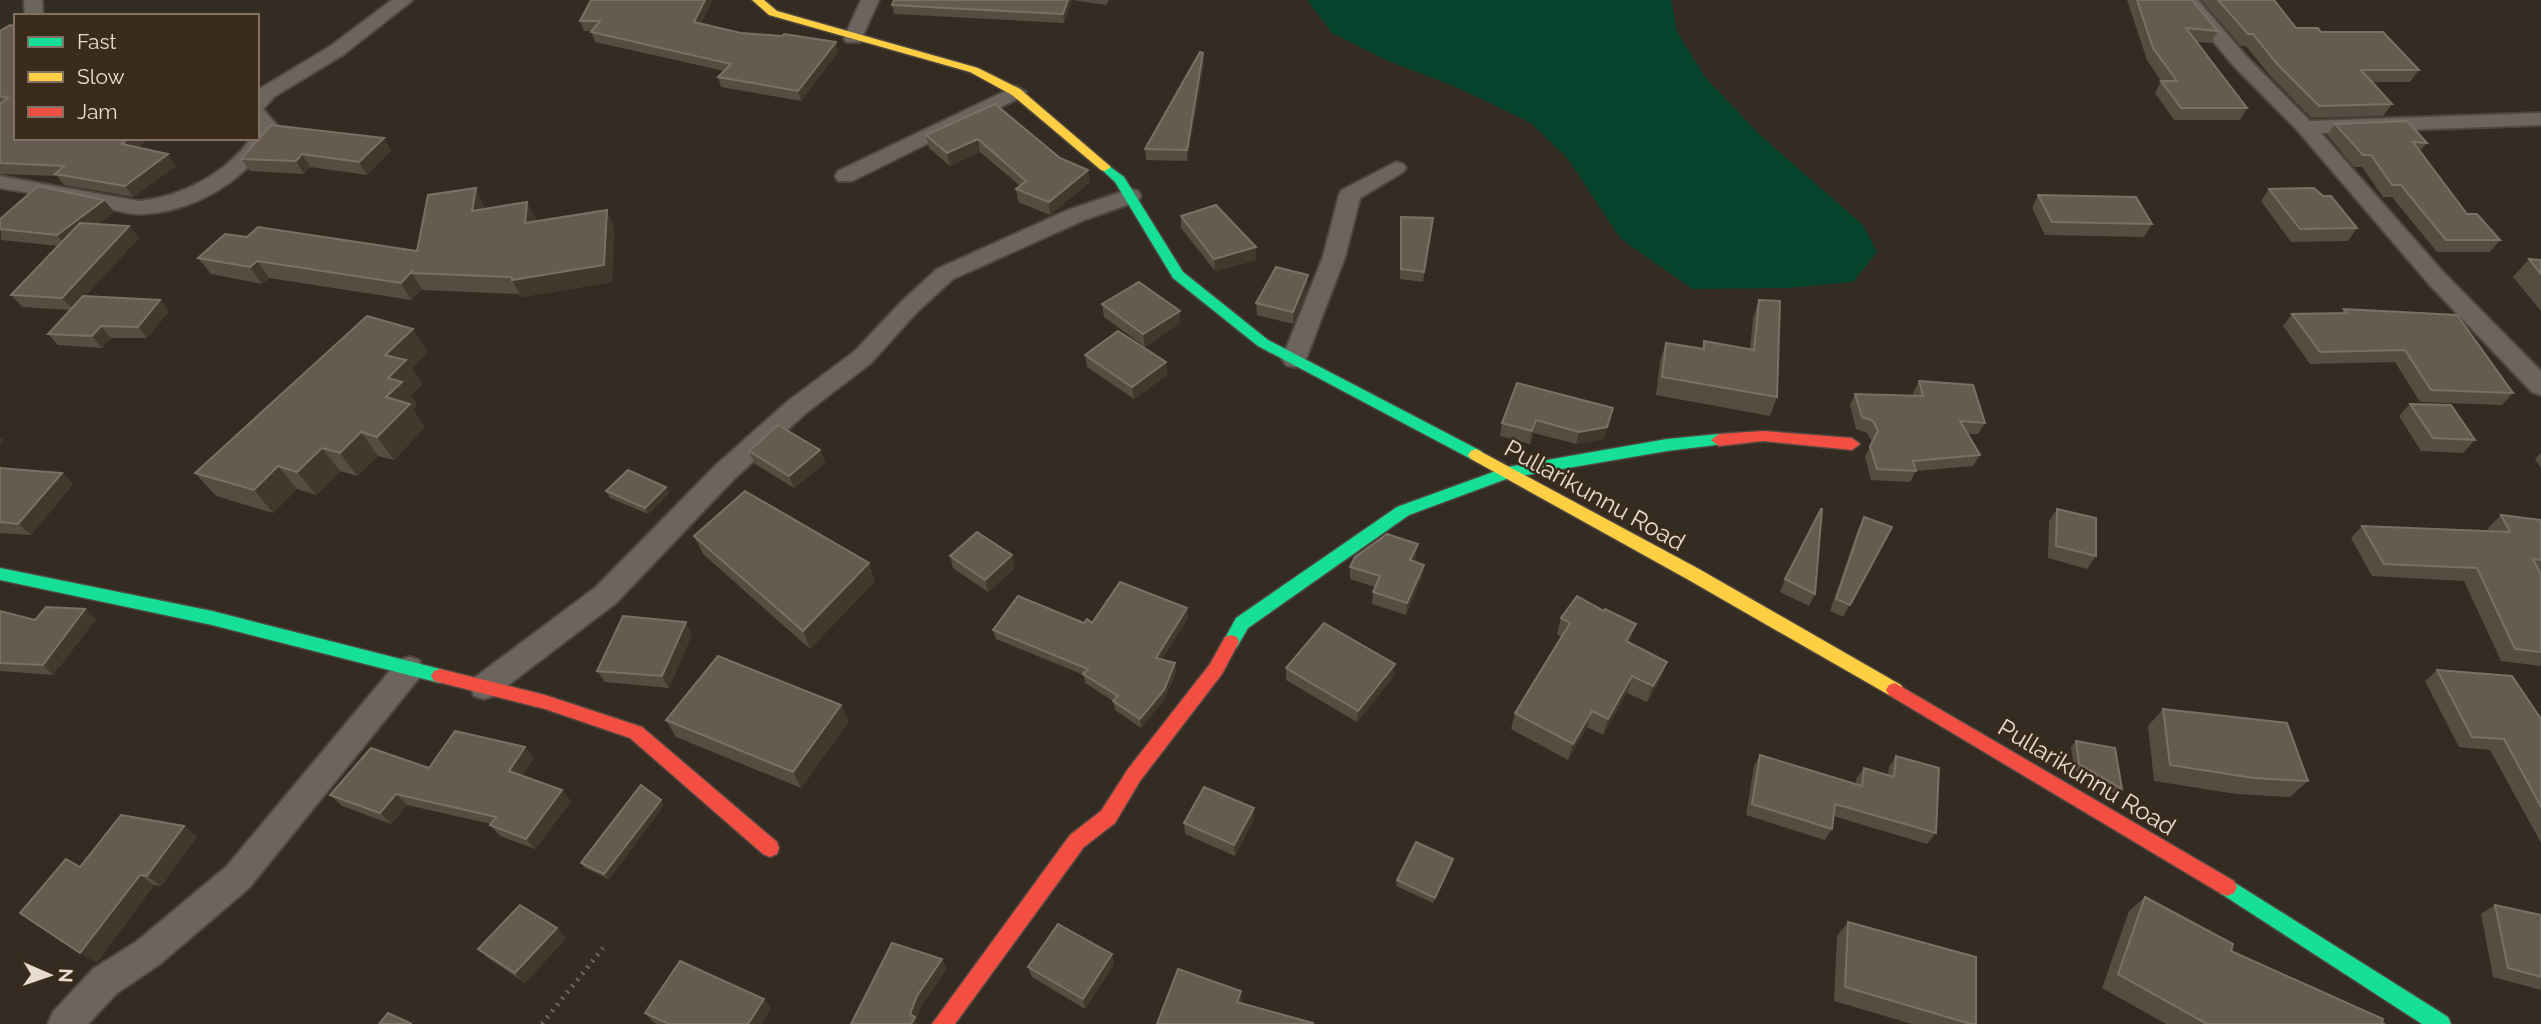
<svg xmlns="http://www.w3.org/2000/svg" width="2541" height="1024" font-family="Raleway,sans-serif">
  <style>
    .green { fill: #07442d }
    .lines { fill: none; stroke-linecap: round; stroke-linejoin: round }
    .street-casing { stroke: #504840; stroke-width: 4 }
    .fast-casing { stroke: #504840; stroke-width: 3 }
    .slow-casing { stroke: #504840; stroke-width: 3 }
    .jam-casing { stroke: #504840; stroke-width: 3 }
    .path { stroke: #6d6660; stroke-width: 5; stroke-dasharray: 2 6; stroke-linecap: butt }
    .street { fill: #6c655e; fill-rule: evenodd }
    .fast { fill: #16e098; fill-rule: evenodd }
    .slow { fill: #ffcf43; fill-rule: evenodd }
    .jam { fill: #f24e42; fill-rule: evenodd }
    .wall { fill: #574c41 }
    .shaded-wall { fill: #42382e }
    .building { fill: #665b51; stroke: #7a7065; stroke-width: 2 }
    .labels { text-anchor: middle; dominant-baseline: central; stroke-width: 5; stroke-linejoin: round; paint-order: stroke }
    .street-label { font-size: 24px; fill: #e7dcd2; stroke: #3b2b1b }
  </style>
  <rect width="100%" height="100%" fill="#342b22"/>
  <path class="green" d="M1307 0H1671L1677 32 1705 77 1759 134 1863 225 1877 252 1853 282 1787 288 1692 289 1620 238 1568 159 1531 123 1456 87 1388 61 1332 33Z"/>
  <g class="lines">
    <defs>
      <g id="street">
        <path d="M24 0H42L43 16H25Z"/>
        <path d="M392 0H413L343 55 275 96 263 109 277 125C256 176 194 214 138 214 124 214 110 208 96 205 65 197 32 194 0 188V176L138 201C180 198 227 173 251 138H257V92L261 88 329 47Z"/>
        <path d="M861 0H879L860 42H846L844 38Z"/>
        <path d="M2179 0H2198L2246 56 2310 121 2541 113V125L2321 133 2444 273 2541 371V395L2532 392 2428 283 2298 131 2232 64Z"/>
        <path d="M1016 86 1026 92 1023 96 852 181H838L835 176 838 171Z"/>
        <path d="M1396 162 1403 164 1406 168 1403 172 1360 198 1345 257 1306 359 1302 365 1294 367 1286 365 1282 359 1323 257 1339 195 1342 190Z"/>
        <path d="M1130 189 1138 191 1141 196 1138 201 1084 220 953 279 917 312 871 363 806 413 734 479 616 603 494 696 484 699 474 696 470 687 474 678 596 587 716 465 788 401 855 351 901 302 937 269 1068 210Z"/>
        <path d="M409 657 419 660 423 669 419 678 249 888 160 964 117 993 88 1024H48L53 1012 93 969 136 942 227 866 399 660Z"/>
      </g>
      <g id="fast">
        <path d="M1105 163 1124 177 1183 272 1268 340 1481 451 1484 455 1481 459H1471L1258 346 1173 278 1115 182 1099 167Z"/>
        <path d="M1719 434 1724 436 1727 440 1724 444 1667 451 1509 478 1409 515 1248 628 1237 647 1231 649 1225 647 1223 642 1236 618 1397 507 1507 467 1667 439Z"/>
        <path d="M0 568 212 611 440 669 446 671 449 676 446 681 440 683 212 625 0 580Z"/>
        <path d="M2227 878 2448 1017 2451 1024H2422L2220 893 2217 887 2220 881Z"/>
      </g>
      <g id="slow">
        <path d="M752 0H764L777 11 978 68 1020 89 1111 167 1105 171 1101 170 1012 95 970 72 769 15Z"/>
        <path d="M1476 449 1699 569 1901 685 1904 690 1901 695 1895 697 1889 695 1687 579 1471 459 1468 455 1471 451Z"/>
      </g>
      <g id="jam">
        <path d="M1763 431 1852 438 1860 444 1852 450 1763 441 1719 446 1711 440 1719 434Z"/>
        <path d="M1231 635 1237 637 1239 642 1222 674 1140 781 1115 823 1084 847 955 1024H932L1070 835 1101 811 1128 769 1210 664 1225 637Z"/>
        <path d="M440 669 545 695 642 727 777 842 779 848 777 854 770 857 763 854 630 738 545 709 434 681 431 676 434 671Z"/>
        <path d="M1895 683 2234 881 2237 887 2234 893 2227 896 2220 893 1889 695 1886 690 1889 685Z"/>
      </g>
    </defs>
    <use href="#street" class="street-casing"/>
    <use href="#fast" class="fast-casing"/>
    <use href="#slow" class="slow-casing"/>
    <use href="#jam" class="jam-casing"/>
    <path class="path" d="M542 1024 603 948"/>
    <use href="#street" class="street"/>
    <use href="#fast" class="fast"/>
    <use href="#slow" class="slow"/>
    <use href="#jam" class="jam"/>
  </g>
  <g class="wall">
    <path d="M894 0H1109L1106 5 1072 0 1064 23 894 14 892 5Z"/>
    <path d="M2127 0H2192L2218 31 2211 43 2196 42 2247 108 2240 120H2174L2155 93 2161 81 2147 60Z"/>
    <path d="M2201 0H2274L2296 28 2321 32 2419 70 2410 82H2372L2392 104 2383 116 2311 118 2271 77 2246 46H2241Z"/>
    <path d="M580 21 702 24 741 33 836 42 838 52 801 101 721 87 718 77 724 71 595 42 591 31H584Z"/>
    <path d="M0 31 16 138H147L138 148 168 154 176 166 133 197 64 185 57 176 0 174Z"/>
    <path d="M1204 64 1187 161 1146 160 1145 149Z"/>
    <path d="M995 104 1090 182 1050 215 1018 202 1016 189 1020 186 980 152 950 166 929 148 926 135Z"/>
    <path d="M2335 124 2427 143 2420 151 2467 214 2500 240 2490 252H2437L2392 197H2383L2362 167H2354L2327 135Z"/>
    <path d="M271 125 391 150 367 175 310 167 304 174 250 171 241 159Z"/>
    <path d="M2269 189 2357 228 2348 241 2291 242 2261 201Z"/>
    <path d="M2038 195 2152 224 2144 237 2045 235 2032 208Z"/>
    <path d="M104 200 114 212 98 224 129 226 139 238 85 296 160 300 169 311 147 338H111L102 348 58 345 48 334 70 310 22 307 11 295 58 246 1 240 0 219Z"/>
    <path d="M484 205V209L536 219 535 221 614 227 612 282 521 297 519 294 423 290 422 289 411 300 269 278 262 284 211 274 198 258 417 251Z"/>
    <path d="M1181 216 1256 247V260L1215 271 1181 228Z"/>
    <path d="M1401 217 1433 218 1423 282 1400 279Z"/>
    <path d="M2529 259 2541 260V311L2513 277Z"/>
    <path d="M1308 275V288L1293 324 1257 315 1256 303Z"/>
    <path d="M1759 300 1777 397 1770 416 1656 395 1660 361 1666 343 1702 349 1704 341 1750 349 1753 318Z"/>
    <path d="M1102 304 1180 323 1145 347 1104 317Z"/>
    <path d="M2344 309 2513 393 2502 405 2420 402 2395 362 2310 364 2283 326 2292 314 2341 313Z"/>
    <path d="M428 352 412 368 422 384 411 395 417 405 413 410 425 427 394 460 378 456 357 476 340 471 316 495 297 489 273 513 216 496 195 473Z"/>
    <path d="M1085 355 1166 362 1167 375 1134 399 1087 367Z"/>
    <path d="M1919 381 1985 423 1978 434H1967L1980 455 1973 466 1916 471 1910 482 1871 480 1865 457 1872 442 1867 433 1856 429 1850 405 1855 394 1914 396 1913 393Z"/>
    <path d="M1517 383 1604 439 1576 444 1534 433 1530 444 1500 436 1502 423Z"/>
    <path d="M2410 404 2475 440 2463 453 2421 451 2399 416Z"/>
    <path d="M820 450 825 463 794 488 755 464 749 451Z"/>
    <path d="M2541 453V468L2535 459Z"/>
    <path d="M0 468 62 473 73 484 31 535 0 533Z"/>
    <path d="M666 487 669 493 648 514 610 498 606 491Z"/>
    <path d="M2057 509 2096 556 2087 569 2048 558 2049 521Z"/>
    <path d="M2501 515 2541 520V666L2501 661 2464 581 2372 576 2351 538 2362 526 2490 532 2488 528Z"/>
    <path d="M1864 517 1892 527 1843 617 1830 611 1858 529Z"/>
    <path d="M694 536 875 581 810 649 703 554Z"/>
    <path d="M950 556 1015 568 988 592 953 568Z"/>
    <path d="M1416 556 1414 562 1424 565 1422 577 1406 615 1372 604 1373 592 1375 587 1350 579V567Z"/>
    <path d="M1785 579 1815 594 1809 606 1780 592Z"/>
    <path d="M1187 608 1188 618 1162 659 1176 672 1165 698 1141 728 1115 710 1113 701 1085 683 1084 675 996 639 993 630 1092 623Z"/>
    <path d="M85 609 96 619 53 675 0 671V611L35 620Z"/>
    <path d="M1561 618 1630 641 1629 643 1667 662 1661 678 1647 702 1627 693 1603 735 1587 727 1568 760 1511 729 1515 713 1561 637 1557 634Z"/>
    <path d="M692 634 669 688 605 682 597 671Z"/>
    <path d="M1286 668 1394 676 1357 722 1286 680Z"/>
    <path d="M2437 670 2541 719V843L2490 750 2459 747 2425 681Z"/>
    <path d="M2163 709 2308 781 2290 797 2236 794 2154 781 2148 726Z"/>
    <path d="M666 720 849 721 801 788 676 737Z"/>
    <path d="M2076 741 2122 789 2117 795 2074 770 2071 747Z"/>
    <path d="M525 747 534 758 522 776 571 801 535 849 500 836 490 825 491 824 407 805 391 824 342 806 330 795 429 768Z"/>
    <path d="M1760 755 1856 784V779L1864 768 1888 775 1889 767 1896 756 1936 833 1927 844 1833 816 1832 829 1825 840 1746 815 1754 766Z"/>
    <path d="M664 805 609 879 585 868 581 863Z"/>
    <path d="M1254 808V819L1235 856 1185 834 1184 823Z"/>
    <path d="M184 826 197 837 161 886 154 885 96 963 80 867Z"/>
    <path d="M1453 859 1452 864 1433 903 1396 886 1397 880Z"/>
    <path d="M2145 897 2231 951 2385 1024H2166L2102 988 2129 911Z"/>
    <path d="M2495 905 2541 915V990L2493 977 2481 914Z"/>
    <path d="M1848 922 1976 1024H1912L1834 1001 1837 936Z"/>
    <path d="M566 938 525 983 488 958 478 949Z"/>
    <path d="M1112 954 1114 964 1085 1009 1032 977 1028 967Z"/>
    <path d="M771 1008 761 1024H657L653 1022 645 1013Z"/>
  </g>
  <g class="shaded-wall">
    <path d="M705 0H713L697 32 694 22Z"/>
    <path d="M1068 0H1072L1064 23 1063 14Z"/>
    <path d="M836 42 838 52 801 101 798 91Z"/>
    <path d="M1203 53 1204 64 1187 161V150Z"/>
    <path d="M128 138H147L130 155 122 144Z"/>
    <path d="M384 138 391 150 367 175 359 162Z"/>
    <path d="M978 139 980 152 950 166 947 153Z"/>
    <path d="M168 154 176 166 133 197 125 186Z"/>
    <path d="M302 154 310 167 304 174 296 161Z"/>
    <path d="M1088 170 1090 182 1050 215 1049 202Z"/>
    <path d="M476 188 484 205 481 228 472 211Z"/>
    <path d="M104 200 114 212 67 247 57 235Z"/>
    <path d="M527 202 536 219 534 240 525 223Z"/>
    <path d="M607 210 614 227 612 282 521 297 512 280Z"/>
    <path d="M129 226 139 238 73 310 62 298Z"/>
    <path d="M1256 247V260L1215 271 1214 259Z"/>
    <path d="M257 261 269 278 262 284 250 267Z"/>
    <path d="M413 270 412 273 422 289 411 300 401 283Z"/>
    <path d="M1308 275V288L1293 324V312Z"/>
    <path d="M160 300 169 311 147 338 138 327Z"/>
    <path d="M1180 311V323L1145 347 1143 334Z"/>
    <path d="M101 326 111 338 102 348 92 336Z"/>
    <path d="M413 329 428 352 412 368 422 384 411 395 417 405 413 410 425 427 394 460 377 437 386 397 385 355Z"/>
    <path d="M1166 362 1167 375 1134 399 1132 387Z"/>
    <path d="M1613 408 1604 439 1576 444 1579 432Z"/>
    <path d="M1536 420 1534 433 1530 444 1532 431Z"/>
    <path d="M361 432 378 456 357 476 340 453Z"/>
    <path d="M0 437 4 440 0 445Z"/>
    <path d="M322 448 340 471 316 495 297 472Z"/>
    <path d="M820 450 825 463 794 488 789 476Z"/>
    <path d="M278 466 297 489 273 513 254 490Z"/>
    <path d="M62 473 73 484 31 535 18 524Z"/>
    <path d="M666 487 669 493 648 514 645 508Z"/>
    <path d="M1418 544 1416 556 1409 573 1410 560Z"/>
    <path d="M1012 555 1015 568 988 592 985 580Z"/>
    <path d="M869 563 875 581 810 649 803 631Z"/>
    <path d="M1424 565 1422 577 1406 615 1407 603Z"/>
    <path d="M1187 608 1188 618 1157 667 1156 658Z"/>
    <path d="M85 609 96 619 53 675 43 665Z"/>
    <path d="M686 622 692 634 669 688 662 676Z"/>
    <path d="M1636 624 1630 641 1620 658 1626 641Z"/>
    <path d="M1667 662 1661 678 1647 702 1653 686Z"/>
    <path d="M1175 663 1176 672 1165 698 1141 728 1140 719Z"/>
    <path d="M1395 664 1394 676 1357 722 1358 711Z"/>
    <path d="M1632 676 1627 693 1603 735 1608 719Z"/>
    <path d="M841 705 849 721 801 788 793 772Z"/>
    <path d="M1592 711 1587 727 1568 760 1573 744Z"/>
    <path d="M525 747 534 758 518 782 509 771Z"/>
    <path d="M562 790 571 801 535 849 526 839Z"/>
    <path d="M396 794 407 805 391 824 380 813Z"/>
    <path d="M661 800 664 805 609 879 604 874Z"/>
    <path d="M1254 808V819L1235 856 1234 845Z"/>
    <path d="M184 826 197 837 161 886 147 876Z"/>
    <path d="M1453 859 1452 864 1433 903 1435 898Z"/>
    <path d="M140 875 154 885 96 963 80 953Z"/>
    <path d="M557 928 566 938 525 983 515 973Z"/>
    <path d="M1112 954 1114 964 1085 1009 1083 999Z"/>
    <path d="M942 959 947 969 922 1005 916 1020 918 1024H911L910 1014 917 996Z"/>
    <path d="M1241 991 1242 1000 1237 1011V1002Z"/>
    <path d="M764 999 771 1008 761 1024H748Z"/>
  </g>
  <g class="building">
    <path d="M591 0H705L694 22 741 33 782 36 784 34 836 42 798 91 718 77 731 64 591 32 600 21H580Z"/>
    <path d="M894 0H1068L1063 14 892 5Z"/>
    <path d="M2137 0H2192L2218 31 2186 28 2247 108H2181L2161 81H2177L2153 48Z"/>
    <path d="M2218 0H2274L2296 28H2318L2321 32H2383L2419 70H2361L2392 104 2319 106 2278 65 2253 34H2248Z"/>
    <path d="M10 25 16 26V138H128L122 144 168 154 125 186 55 174 64 166 0 163V104L8 98 0 96V31Z"/>
    <path d="M1200 52 1203 53 1187 150 1145 149Z"/>
    <path d="M995 104 1060 158 1088 170 1049 202 1016 189 1026 181 978 139 947 153 926 135Z"/>
    <path d="M2407 121 2427 143 2413 142 2467 214H2477L2500 240H2446L2401 185H2392L2371 155H2363L2335 124Z"/>
    <path d="M271 125 384 138 359 162 302 154 296 161 241 159Z"/>
    <path d="M38 186 104 200 57 235 0 229V219Z"/>
    <path d="M476 188 472 211 527 202 525 223 607 210 604 265 512 280V277L412 273 413 270 401 283 257 261 250 267 198 258 225 234 247 237 258 227 417 251 428 195Z"/>
    <path d="M2314 188 2323 196H2331L2357 228 2300 229 2269 189Z"/>
    <path d="M2038 195 2136 197 2152 224 2052 222Z"/>
    <path d="M1216 205 1256 247 1214 259 1181 216Z"/>
    <path d="M1401 217 1433 218 1424 272 1401 269Z"/>
    <path d="M80 223 129 226 62 298 11 295Z"/>
    <path d="M2529 259 2541 260V274Z"/>
    <path d="M1276 267 1308 275 1293 312 1256 303Z"/>
    <path d="M1139 282 1180 311 1143 334 1102 304Z"/>
    <path d="M83 296 160 300 138 327 101 326 92 336 48 334Z"/>
    <path d="M1759 300 1780 301 1777 397 1662 377 1666 343 1704 349V341L1754 350Z"/>
    <path d="M2344 309 2457 315 2513 393 2431 390 2405 350 2320 352 2292 314 2347 313Z"/>
    <path d="M367 316 413 329 385 355 406 360 388 378 402 382 386 397 410 404 377 437 361 432 340 453 322 448 297 472 278 466 254 490 195 473Z"/>
    <path d="M1118 331 1166 362 1132 387 1085 355Z"/>
    <path d="M1919 381 1973 385 1985 423 1960 421 1980 455 1913 461 1916 471 1877 469 1870 446 1878 431 1873 421 1862 417 1855 394 1923 396Z"/>
    <path d="M1517 383 1613 408 1607 427 1579 432 1536 420 1532 431 1502 423Z"/>
    <path d="M2410 404 2451 405 2475 440 2433 438Z"/>
    <path d="M778 425 820 450 789 476 749 451Z"/>
    <path d="M0 468 62 473 18 524 0 522Z"/>
    <path d="M628 470 666 487 645 508 606 491Z"/>
    <path d="M745 491 869 563 803 631 694 536Z"/>
    <path d="M1821 509H1822L1815 594 1785 579Z"/>
    <path d="M2057 509 2096 518V556L2056 546Z"/>
    <path d="M2501 515 2541 520V560L2533 559 2541 574V652L2515 649 2477 568 2384 564 2362 526 2510 532Z"/>
    <path d="M1864 517 1892 527 1850 605 1836 599Z"/>
    <path d="M977 532 1012 555 985 580 950 556Z"/>
    <path d="M1387 534 1418 544 1410 560 1424 565 1407 603 1373 592 1380 576 1350 567 1355 557Z"/>
    <path d="M1120 582 1187 608 1156 658 1175 663 1164 690 1140 719 1113 701 1118 696 1083 674 1088 669 993 630 1018 596 1084 623 1087 619 1092 623Z"/>
    <path d="M1577 596 1604 611 1605 609 1636 624 1626 641 1667 662 1653 686 1632 676 1608 719 1592 711 1573 744 1515 713 1570 623 1561 618Z"/>
    <path d="M46 607 85 609 43 665 0 663V611L35 620Z"/>
    <path d="M623 616 686 622 662 676 597 671Z"/>
    <path d="M1324 623 1395 664 1358 711 1286 668Z"/>
    <path d="M718 656 841 705 793 772 666 720Z"/>
    <path d="M2437 670 2512 676 2541 719V807L2504 739 2472 737Z"/>
    <path d="M2163 709 2287 723 2308 781 2253 778 2170 765Z"/>
    <path d="M455 731 525 747 509 771 562 790 526 839 490 825 496 817 396 794 380 813 330 795 371 748 429 768Z"/>
    <path d="M2076 741 2115 748 2122 789 2079 764Z"/>
    <path d="M1760 755 1862 786 1864 768 1894 777 1896 756 1939 768 1936 833 1835 804 1832 829 1752 804Z"/>
    <path d="M641 785 661 800 604 874 581 863Z"/>
    <path d="M1204 787 1254 808 1234 845 1184 823Z"/>
    <path d="M121 815 184 826 147 876 140 875 80 953 20 913 66 859 80 867Z"/>
    <path d="M1416 842 1453 859 1435 898 1397 880Z"/>
    <path d="M2145 897 2233 944 2231 951 2383 1019 2382 1023 2385 1024H2207L2118 974Z"/>
    <path d="M520 905 557 928 515 973 478 949Z"/>
    <path d="M2495 905 2541 915V977L2508 968Z"/>
    <path d="M1848 922 1976 957V1024H1971L1845 987Z"/>
    <path d="M1058 924 1112 954 1083 999 1028 967Z"/>
    <path d="M892 943 942 959 917 996 910 1014 915 1017 911 1024H851Z"/>
    <path d="M680 961 764 999 748 1024H669L645 1013Z"/>
    <path d="M1178 969 1241 991 1237 1002 1313 1023 1312 1024H1157Z"/>
    <path d="M388 1013 412 1024H379Z"/>
  </g>
  <g class="labels">
    <g class="street-label">
      <text transform="translate(1595 495) rotate(29)">Pullarikunnu Road</text>
      <text transform="translate(2087 777) rotate(31)">Pullarikunnu Road</text>
    </g>
  </g>
  <rect x="14" y="14" width="245" height="126" fill="#3b2b1b" stroke="#807264" stroke-width="2"/>
  <rect x="28" y="37" width="35" height="10" fill="#16e098" stroke="#807264" stroke-width="2"/>
  <text x="77" y="49" font-size="21" fill="#e7dcd2">Fast</text>
  <rect x="28" y="72" width="35" height="10" fill="#ffcf43" stroke="#807264" stroke-width="2"/>
  <text x="77" y="84" font-size="21" fill="#e7dcd2">Slow</text>
  <rect x="28" y="107" width="35" height="10" fill="#f24e42" stroke="#807264" stroke-width="2"/>
  <text x="77" y="119" font-size="21" fill="#e7dcd2">Jam</text>
  <g transform="translate(49 975) rotate(92)" stroke="#3b2b1b" stroke-width="5" paint-order="stroke">
  <path d="M0-5L12 26L0 18L-12 26Z" fill="#e7dcd2"/>
  <text y="-10" font-size="19" font-weight="bold" text-anchor="middle" fill="#e7dcd2">N</text>
  </g>
</svg>
